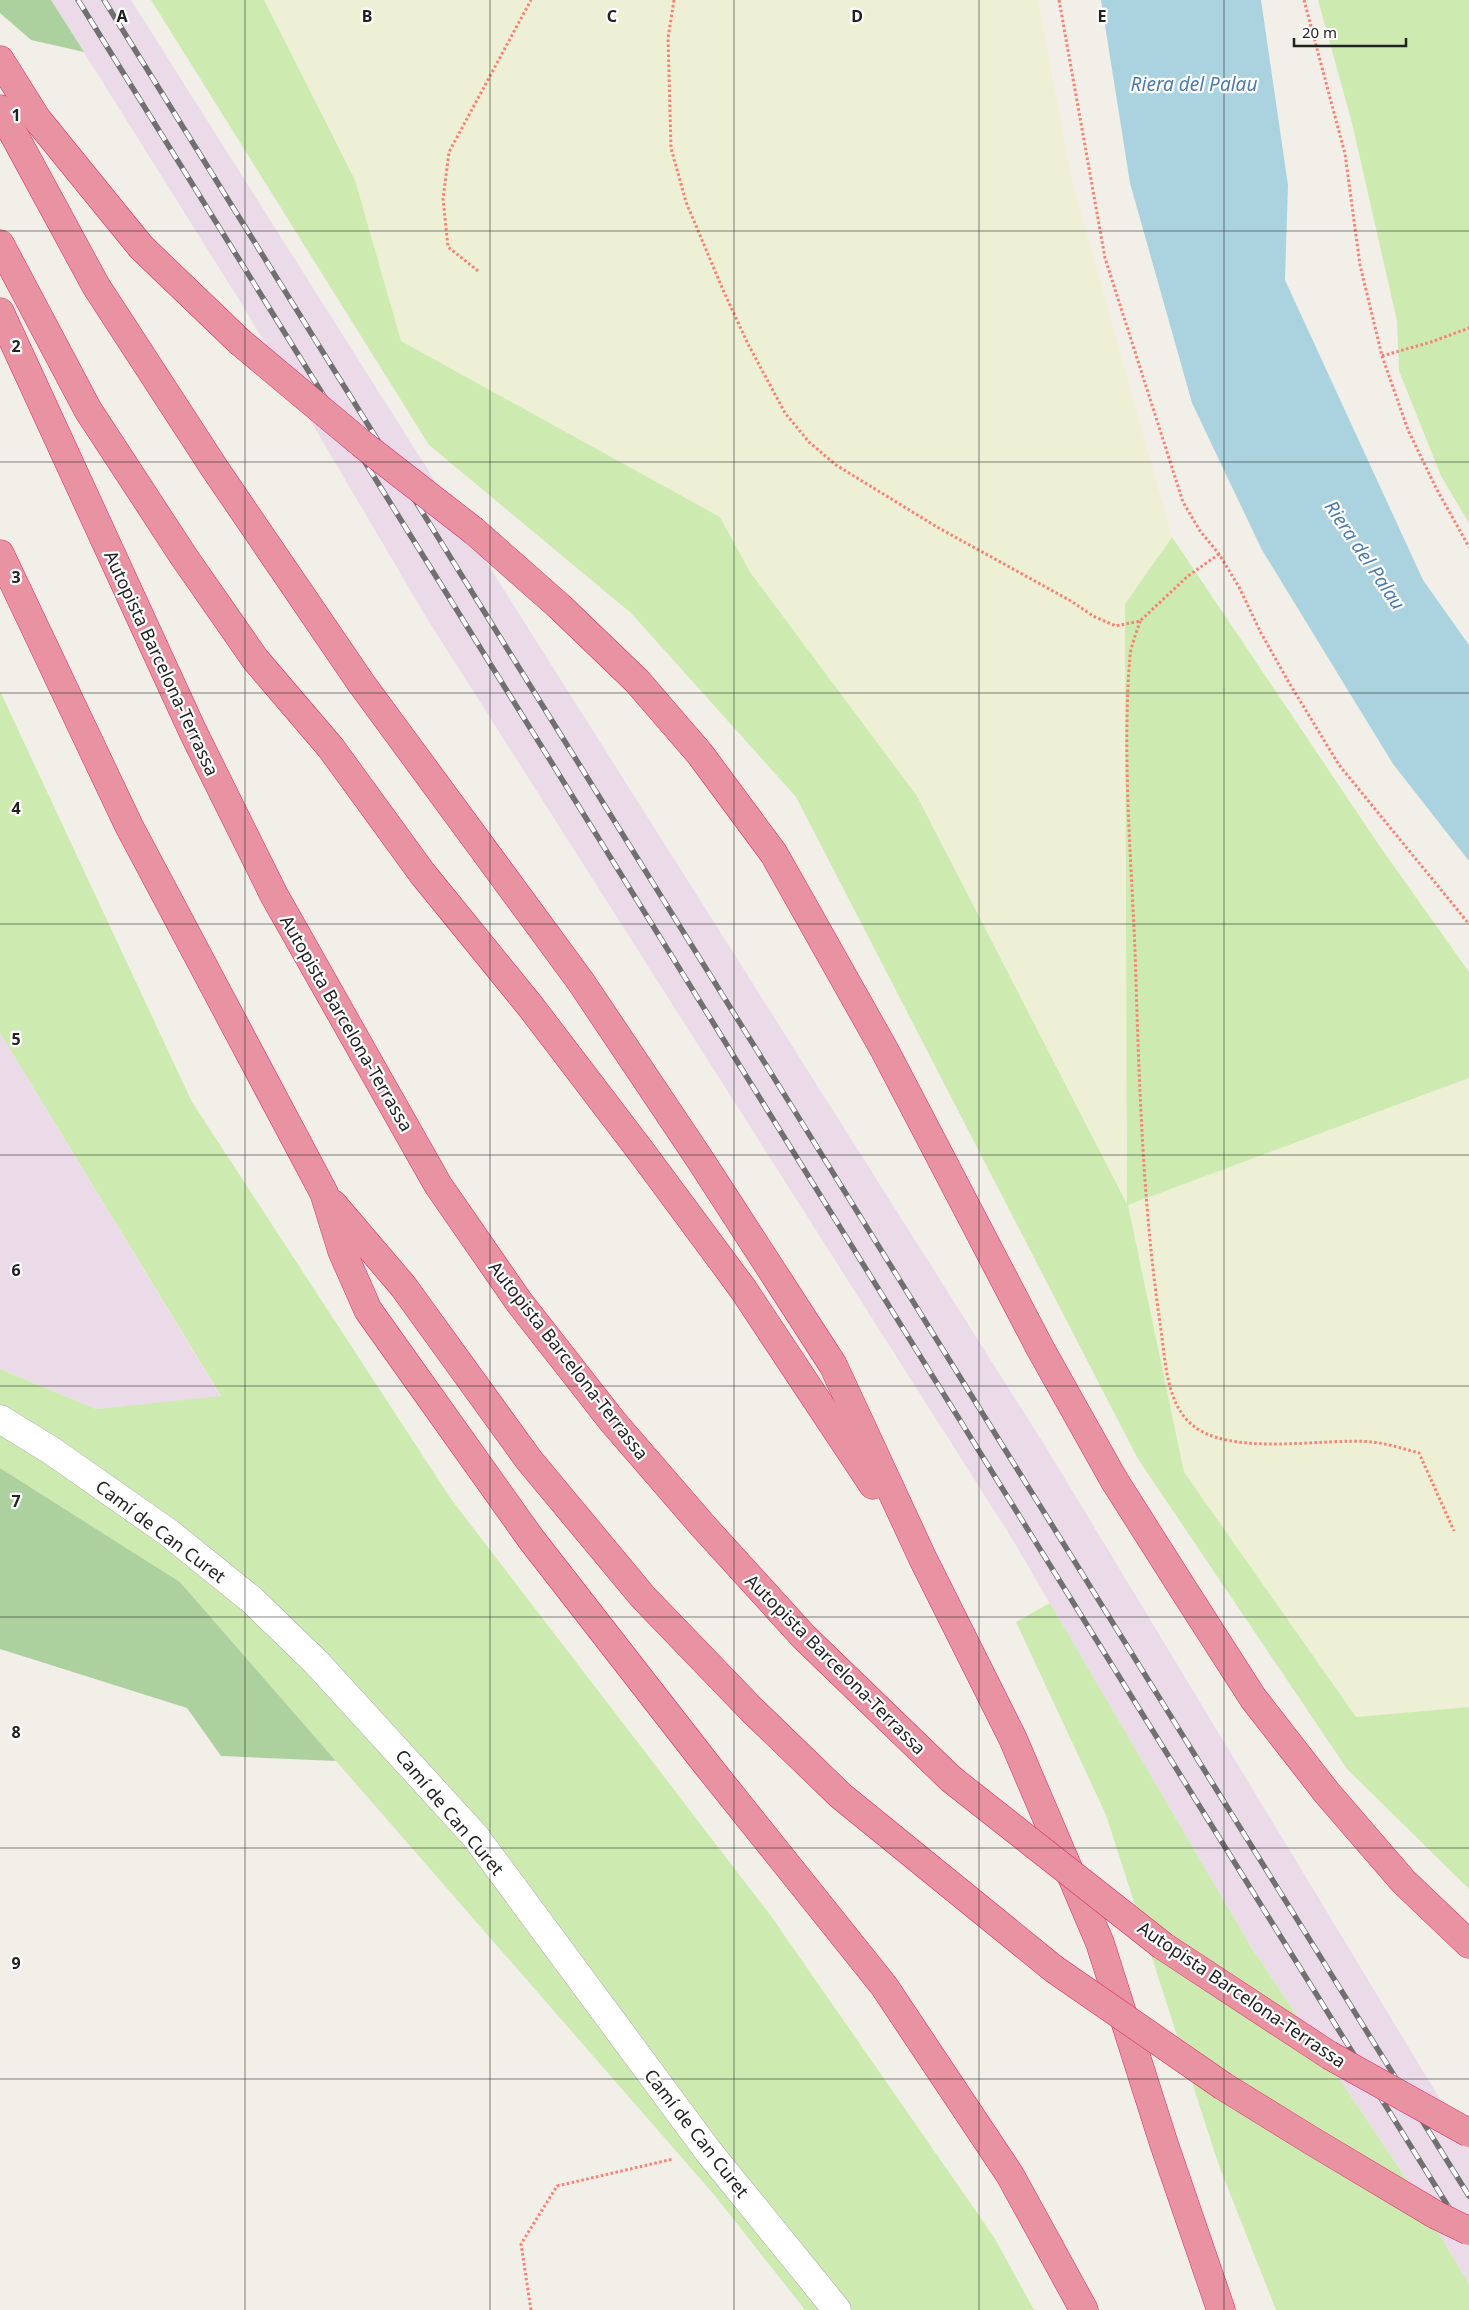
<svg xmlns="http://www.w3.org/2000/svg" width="1469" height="2310" font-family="'Noto Sans',sans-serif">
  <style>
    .industrial { fill: #ebdbe8 }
    .farmland { fill: #eef0d5 }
    .grass { fill: #cdebb0 }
    .forest { fill: #add19e }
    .water { fill: #aad3df }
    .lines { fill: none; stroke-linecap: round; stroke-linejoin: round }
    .street-casing { stroke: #a9a9a9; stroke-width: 29 }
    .highway-casing { stroke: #dc2a67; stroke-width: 29 }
    .path { stroke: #fa8072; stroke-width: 3; stroke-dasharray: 2.5 2.5; stroke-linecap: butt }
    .street { stroke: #fff; stroke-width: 28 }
    .highway { stroke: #e892a2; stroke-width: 28 }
    .rail-casing { stroke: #707070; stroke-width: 5.5 }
    .rail { stroke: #fff; stroke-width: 4; stroke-dasharray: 11; stroke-linecap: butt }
    .highway-bridge-casing { stroke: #dc2a67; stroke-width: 29; stroke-linecap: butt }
    .highway-bridge { stroke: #e892a2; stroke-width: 28 }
    .grid { fill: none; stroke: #222; stroke-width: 1; stroke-opacity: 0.55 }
    .labels { text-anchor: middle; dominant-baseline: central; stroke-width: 4.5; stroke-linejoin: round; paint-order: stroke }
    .street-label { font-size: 18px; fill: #222; stroke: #fff }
    .water-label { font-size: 19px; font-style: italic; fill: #4a7aab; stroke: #fff }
    .grid-label { font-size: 16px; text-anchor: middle; font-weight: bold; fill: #222; stroke: #fff; stroke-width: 4.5; stroke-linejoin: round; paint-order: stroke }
  </style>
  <rect width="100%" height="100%" fill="#f2efe9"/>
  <g class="industrial">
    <path d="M51 0H131L1047 1449 1469 2147V2284L1407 2180 1251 1947 1011 1537 426 617 243 306Z"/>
    <path d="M0 1033 221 1397 96 1409 0 1369Z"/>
  </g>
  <path class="farmland" d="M264 0H1038L1072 181 1172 537 1125 604 1128 1205 1469 1078V1707L1356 1717 1184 1472 1128 1205 917 796 750 572 720 517 401 341 355 180Z"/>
  <g class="grass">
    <path d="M151 0H264L355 180 401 341 720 517 750 572 917 796 1127 1204 1125 604 1172 537 1381 848 1469 972V1078L1128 1205 1184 1472 1356 1717 1469 1707V1889L1347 1769 1138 1459 796 797 631 613 429 445Z"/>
    <path d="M1318 0H1469V523L1441 476 1399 371 1397 321 1352 123Z"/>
    <path d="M0 691 192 1102 451 1499 771 1916 994 2237 1034 2310H805L716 2197 180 1582 0 1468V1369L96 1409 221 1396 0 1033Z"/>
    <path d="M1050 1603 1251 1947 1407 2180 1469 2284V2310H1276L1218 2163 1106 1815 1016 1622Z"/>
  </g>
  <g class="forest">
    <path d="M0 0H51L84 52 31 40 0 13Z"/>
    <path d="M0 1468 180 1582 336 1761 221 1756 187 1708 0 1649Z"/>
  </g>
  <path class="water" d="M1101 0H1261L1288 185 1285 280 1423 580 1469 645V861L1393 764 1262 550 1192 403 1130 183Z"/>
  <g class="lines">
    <defs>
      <path id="street" d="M0 1419 52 1451 169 1533 252 1600 316 1662 475 1836 708 2151 837 2310"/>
      <g id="highway">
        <path d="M0 60 37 119 141 247 240 342"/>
        <path d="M0 109 96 286 215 469 361 683 581 982 699 1158 833 1365 923 1559 1013 1739 1100 1943 1164 2144 1221 2310"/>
        <path d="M0 244 88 410 184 557 255 659 331 748 422 873 531 1007 640 1150 743 1289 873 1485"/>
        <path d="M0 312 194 734 274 895 438 1185 519 1302 613 1422 703 1526 804 1637 951 1779"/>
        <path d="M474 531 559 606 637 681 700 754 774 854 885 1051 1040 1348 1114 1480 1185 1592 1253 1698 1327 1793 1403 1881 1469 1944"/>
        <path d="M0 554 129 826 324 1193 342 1251 368 1310 531 1539 707 1765 884 1986 1010 2175 1084 2310"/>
        <path d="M333 1204 403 1286 529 1460 643 1597 752 1710 841 1796 1054 1969"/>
        <path d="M1163 1946 1329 2055"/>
        <path d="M1223 2086 1312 2141 1436 2215"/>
      </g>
    </defs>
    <use href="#street" class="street-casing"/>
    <use href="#highway" class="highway-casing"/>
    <g class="path">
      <path d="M674 0 668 38 671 148 686 202 723 290 748 344 785 413 809 442 836 465 937 527 1071 601 1093 616 1116 626 1140 621 1188 576 1219 554"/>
      <path d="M1059 0 1105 258 1183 502 1200 531 1219 554 1239 587 1261 633 1288 681 1339 765 1469 924"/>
      <path d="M1304 0 1345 154 1360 265 1382 356 1408 430 1436 488 1469 547"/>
      <path d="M478 271 448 247 443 199 449 152 531 0"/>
      <path d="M1382 356 1431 342 1469 328"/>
      <path d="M1140 621C1137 632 1131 645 1130 656 1122 754 1131 853 1135 951 1139 1075 1142 1199 1160 1323 1165 1354 1165 1399 1189 1422 1226 1459 1324 1437 1373 1442 1389 1444 1404 1449 1419 1453L1454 1531"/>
      <path d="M531 2310 521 2244 557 2186 673 2159"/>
    </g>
    <use href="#street" class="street"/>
    <use href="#highway" class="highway"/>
    <defs>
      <g id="rail">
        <path d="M78 0 1469 2240"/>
        <path d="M104 0 1469 2196"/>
      </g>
    </defs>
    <use href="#rail" class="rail-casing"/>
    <use href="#rail" class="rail"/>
    <defs>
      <g id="highway-bridge">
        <path d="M240 342 362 444 474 531"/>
        <path d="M951 1779 1163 1946"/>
        <path d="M1054 1969 1223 2086"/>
        <path d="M1329 2055 1469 2133"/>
        <path d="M1436 2215 1469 2231"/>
      </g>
    </defs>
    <use href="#highway-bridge" class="highway-bridge-casing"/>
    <use href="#highway-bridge" class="highway-bridge"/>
  </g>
  <path class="grid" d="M245 0V2310M490 0V2310M734 0V2310M979 0V2310M1224 0V2310M0 231H1469M0 462H1469M0 693H1469M0 924H1469M0 1155H1469M0 1386H1469M0 1617H1469M0 1848H1469M0 2079H1469"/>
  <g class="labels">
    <g class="street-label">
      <text transform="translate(162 663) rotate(65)">Autopista Barcelona-Terrassa</text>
      <text transform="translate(347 1023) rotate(60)">Autopista Barcelona-Terrassa</text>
      <text transform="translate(569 1360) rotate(52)">Autopista Barcelona-Terrassa</text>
      <text transform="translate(161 1531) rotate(37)">Camí de Can Curet</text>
      <text transform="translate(836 1664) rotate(45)">Autopista Barcelona-Terrassa</text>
      <text transform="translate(450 1812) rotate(50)">Camí de Can Curet</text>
      <text transform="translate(1242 1994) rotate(34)">Autopista Barcelona-Terrassa</text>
      <text transform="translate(697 2133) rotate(52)">Camí de Can Curet</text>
    </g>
    <g class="water-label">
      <text x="1194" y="84">Riera del Palau</text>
      <text transform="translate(1365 555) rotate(56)">Riera del Palau</text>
    </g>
  </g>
  <g class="grid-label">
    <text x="122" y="22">A</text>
    <text x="367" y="22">B</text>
    <text x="612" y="22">C</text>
    <text x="857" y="22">D</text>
    <text x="1102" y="22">E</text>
    <text x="16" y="121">1</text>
    <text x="16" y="352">2</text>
    <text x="16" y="583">3</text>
    <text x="16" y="814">4</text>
    <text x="16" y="1045">5</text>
    <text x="16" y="1276">6</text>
    <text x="16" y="1507">7</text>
    <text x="16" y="1738">8</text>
    <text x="16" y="1969">9</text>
  </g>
  <path d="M1294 38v8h112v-8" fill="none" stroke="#222222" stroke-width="2.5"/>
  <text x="1302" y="38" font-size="15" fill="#222222" stroke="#ffffff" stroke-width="4" paint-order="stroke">20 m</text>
</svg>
